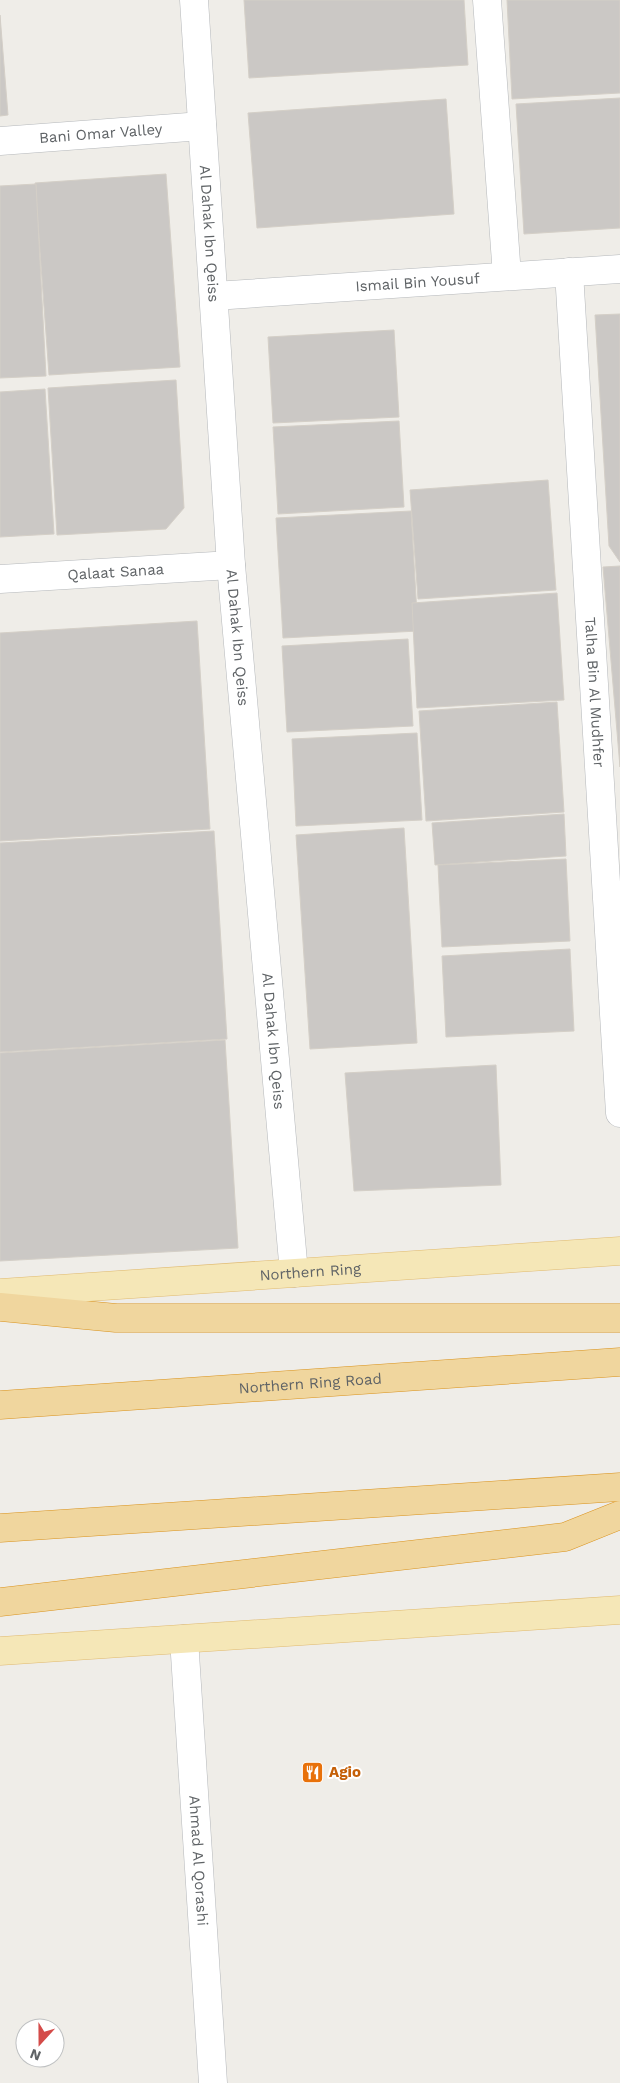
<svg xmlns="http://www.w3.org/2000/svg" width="620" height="2083" font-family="'Work Sans',sans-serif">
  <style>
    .building { fill: #cbc8c5; stroke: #d4cfc7 }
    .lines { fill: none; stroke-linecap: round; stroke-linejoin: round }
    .minor-casing { stroke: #b5b8bb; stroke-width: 29 }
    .major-casing { stroke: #e0ba70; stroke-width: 29 }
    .highway-casing { stroke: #da931d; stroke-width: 29 }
    .minor { stroke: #fff; stroke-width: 28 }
    .major { stroke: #f5e7b7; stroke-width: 28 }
    .highway { stroke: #f0d69e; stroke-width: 28 }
    .labels { text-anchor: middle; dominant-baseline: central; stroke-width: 4; stroke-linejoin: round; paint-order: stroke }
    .street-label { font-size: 15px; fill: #5f6366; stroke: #fff }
    .food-label { font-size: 15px; font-weight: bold; fill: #c56008; stroke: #fff; text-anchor: start }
  </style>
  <rect width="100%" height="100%" fill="#efede8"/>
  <g class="building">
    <path d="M244 0H464L468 65 249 78Z"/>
    <path d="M507 0H620V93L512 99Z"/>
    <path d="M0 15 8 115 0 116Z"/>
    <path d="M620 98V228L524 234 516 104Z"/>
    <path d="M446 99 454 214 257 228 248 113Z"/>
    <path d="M166 174 180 367 49 375 35 183Z"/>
    <path d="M36 184 46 376 0 378V186Z"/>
    <path d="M620 314V562L609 546 595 315Z"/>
    <path d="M394 330 399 417 273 423 268 337Z"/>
    <path d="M176 380 184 508 166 529 57 535 48 388Z"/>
    <path d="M45 389 54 534 0 537V392Z"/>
    <path d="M399 421 404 507 278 514 273 427Z"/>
    <path d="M548 480 556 590 418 599 410 490Z"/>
    <path d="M411 511 418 631 283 638 276 518Z"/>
    <path d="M620 566V767L603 567Z"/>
    <path d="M557 593 564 700 417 708 412 603Z"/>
    <path d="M197 621 210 829 0 841V633Z"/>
    <path d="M408 639 413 726 287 732 282 646Z"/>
    <path d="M557 702 564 812 426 821 419 711Z"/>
    <path d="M417 733 422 820 296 826 292 739Z"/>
    <path d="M564 814 566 856 435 865 432 823Z"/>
    <path d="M404 828 417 1043 310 1049 296 835Z"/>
    <path d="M214 831 227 1039 0 1052V843Z"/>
    <path d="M566 859 570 941 442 947 438 865Z"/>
    <path d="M570 949 574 1031 446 1037 442 956Z"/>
    <path d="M225 1040 238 1248 0 1261V1053Z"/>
    <path d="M496 1065 501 1185 354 1191 345 1073Z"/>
  </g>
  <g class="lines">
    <defs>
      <g id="minor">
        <path id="s1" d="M194 0 231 565 294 1273"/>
        <path d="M487 0 507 276"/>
        <path id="s2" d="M0 141 202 126"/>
        <path id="s3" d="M569 272 620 1113"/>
        <path id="s4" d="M214 296 620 269"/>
        <path id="s5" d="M0 579 231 565"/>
        <path id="s6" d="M184 1639 213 2083"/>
      </g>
      <g id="major">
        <path id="s7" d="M0 1293 620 1251"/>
        <path d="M0 1651 620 1610"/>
      </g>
      <g id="highway">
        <path d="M0 1307 116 1318H620"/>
        <path id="s8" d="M0 1405 620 1362"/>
        <path d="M0 1528 620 1487"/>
        <path d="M0 1602 565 1537 620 1515"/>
      </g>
    </defs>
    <use href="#minor" class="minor-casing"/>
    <use href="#major" class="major-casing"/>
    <use href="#highway" class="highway-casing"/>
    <use href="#minor" class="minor"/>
    <use href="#major" class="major"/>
    <use href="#highway" class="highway"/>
  </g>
  <defs>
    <symbol id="restaurant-square" viewBox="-11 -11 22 22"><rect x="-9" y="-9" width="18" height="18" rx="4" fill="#e8710a" stroke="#fff"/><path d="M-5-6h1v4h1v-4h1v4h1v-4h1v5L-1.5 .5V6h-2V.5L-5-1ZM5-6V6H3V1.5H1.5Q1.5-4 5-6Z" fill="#fff"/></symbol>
  </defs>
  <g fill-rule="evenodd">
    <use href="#restaurant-square" x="300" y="1760" width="25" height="25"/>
  </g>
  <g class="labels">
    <g class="street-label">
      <text stroke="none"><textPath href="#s2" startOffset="101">Bani Omar Valley</textPath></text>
      <text stroke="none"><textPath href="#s1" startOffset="234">Al Dahak Ibn Qeiss</textPath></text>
      <text stroke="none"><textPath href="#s4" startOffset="204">Ismail Bin Yousuf</textPath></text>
      <text stroke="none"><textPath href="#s5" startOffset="116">Qalaat Sanaa</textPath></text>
      <text stroke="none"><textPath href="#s1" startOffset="639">Al Dahak Ibn Qeiss</textPath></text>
      <text stroke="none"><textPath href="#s3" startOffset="421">Talha Bin Al Mudhfer</textPath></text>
      <text stroke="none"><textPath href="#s1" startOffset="1044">Al Dahak Ibn Qeiss</textPath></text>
      <text stroke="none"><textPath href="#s7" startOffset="311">Northern Ring</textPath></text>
      <text stroke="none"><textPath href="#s8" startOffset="311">Northern Ring Road</textPath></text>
      <text stroke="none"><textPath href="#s6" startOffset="222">Ahmad Al Qorashi</textPath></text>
    </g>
    <g class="food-label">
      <text x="329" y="1772">Agio</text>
    </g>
  </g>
  <g transform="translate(40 2043) rotate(201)"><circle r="24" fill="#ffffff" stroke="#bfc1c2"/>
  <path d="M0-4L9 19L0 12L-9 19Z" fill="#d44b49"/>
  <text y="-8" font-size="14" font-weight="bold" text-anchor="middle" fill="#5f6366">N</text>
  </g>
</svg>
